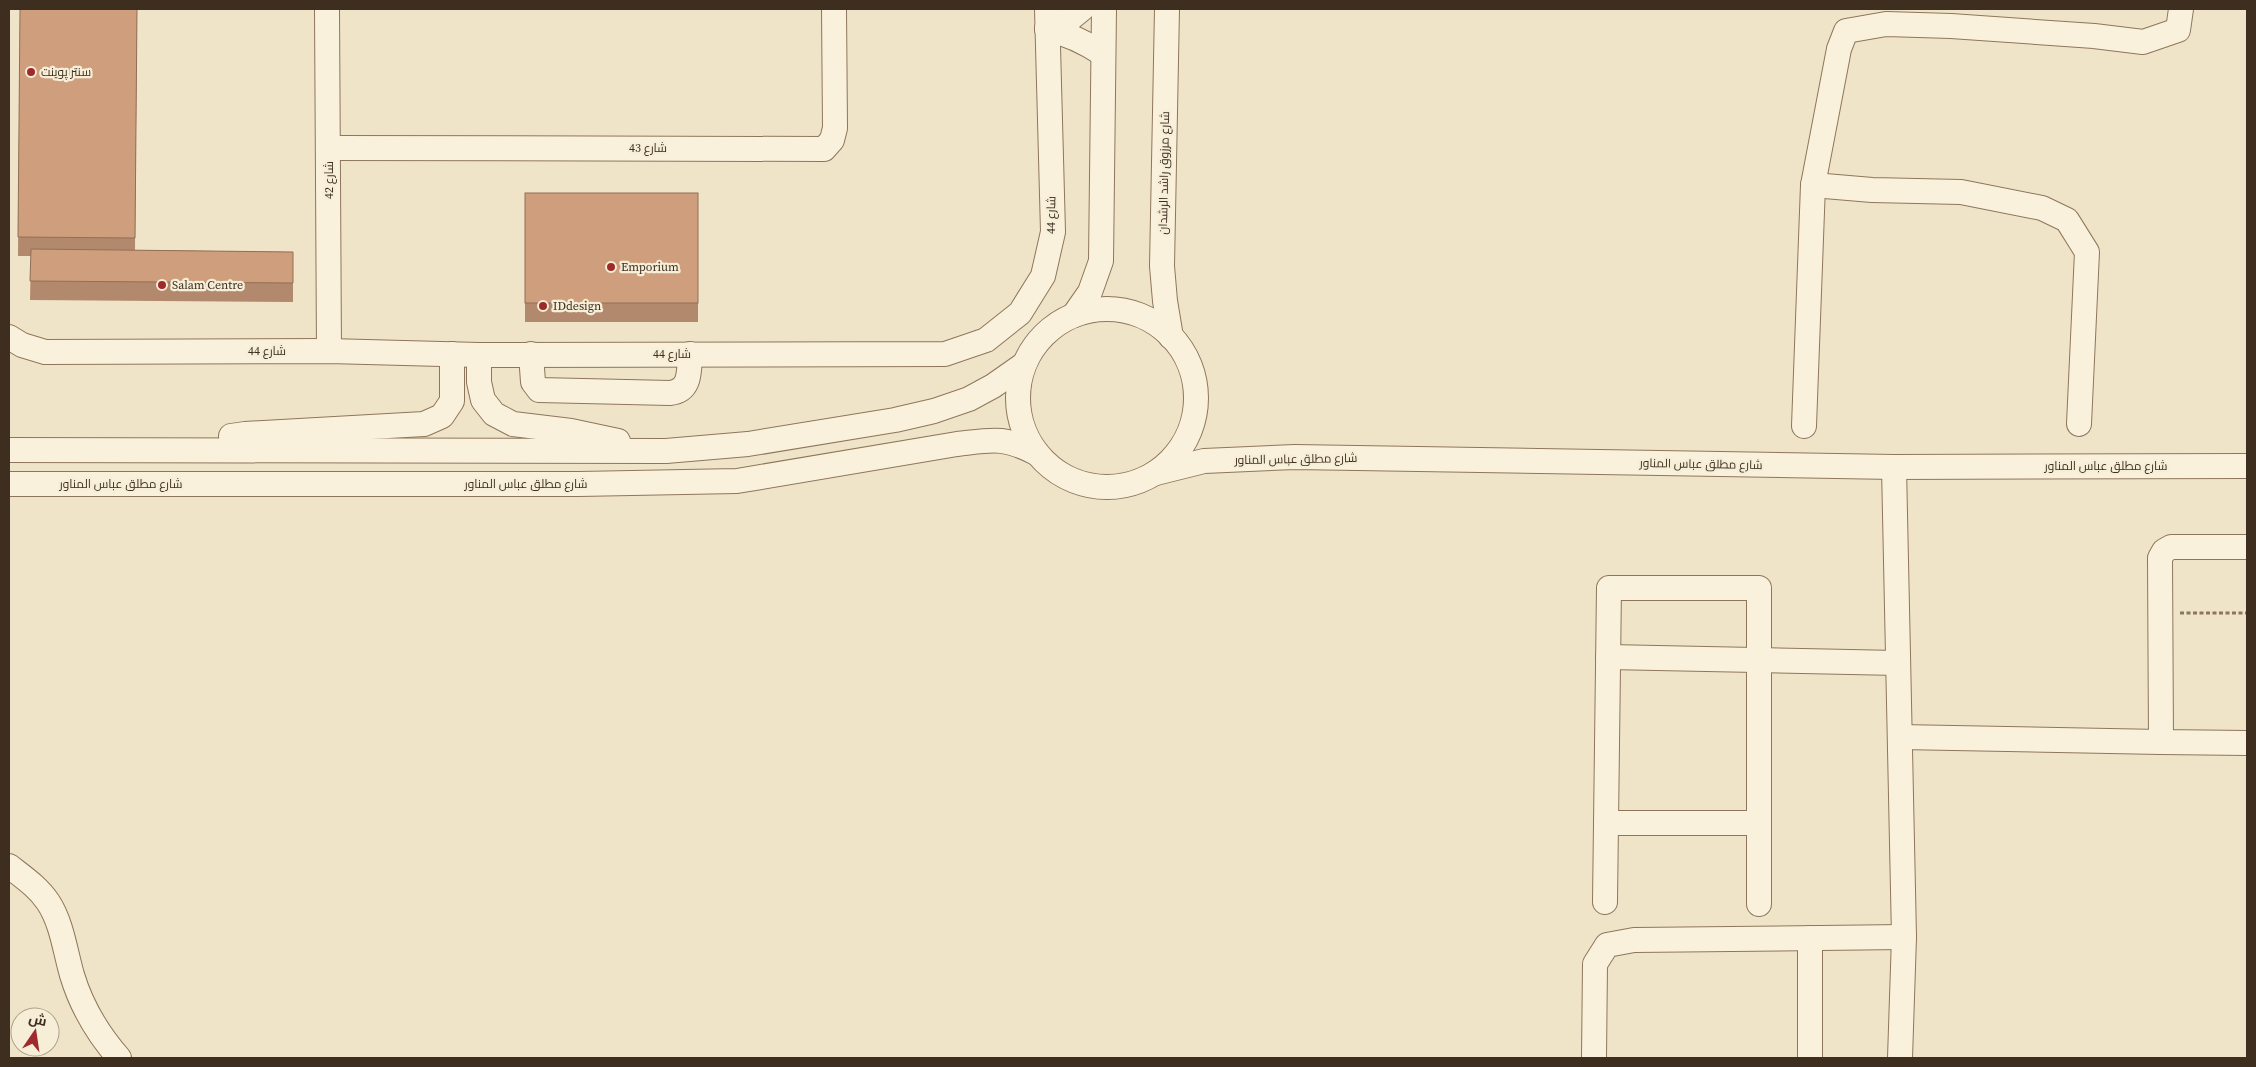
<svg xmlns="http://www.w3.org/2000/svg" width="2256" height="1067" font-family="'Source Serif 4',Cairo,serif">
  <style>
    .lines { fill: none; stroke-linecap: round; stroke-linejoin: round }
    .minor-casing { stroke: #8d765c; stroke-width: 26 }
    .path { stroke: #8d765c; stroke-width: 3; stroke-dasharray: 4 2.5; stroke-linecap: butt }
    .minor { stroke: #faf1dc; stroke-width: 24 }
    .wall { fill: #b2896c }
    .building { fill: #cf9f7d; stroke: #916f58 }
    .poi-dot { fill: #9e2a2b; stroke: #f7eed8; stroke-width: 2 }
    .labels { text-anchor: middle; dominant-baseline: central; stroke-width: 4.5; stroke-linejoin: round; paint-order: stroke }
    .poi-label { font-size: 12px; fill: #3d2e20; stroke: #f7eed8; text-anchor: start }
    .street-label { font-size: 12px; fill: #3d2e20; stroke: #f7eed8 }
  </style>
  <rect width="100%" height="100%" fill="#f0e4c8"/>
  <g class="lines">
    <defs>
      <g id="minor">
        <path d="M327 9 329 351"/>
        <path d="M1167 9 1162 266 1165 301 1171 337"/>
        <path d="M1047 29C1069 34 1085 42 1103 54"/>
        <path d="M1047 29 1071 18 1082 9"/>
        <path d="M329 148 824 149 832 140 835 128 834 9"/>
        <path d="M1813 185 1872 190 1961 192 2042 208 2067 220 2087 252 2079 424"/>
        <circle cx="1107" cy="398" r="89"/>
        <path d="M1074 315 1090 292 1101 261 1104 9"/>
        <path d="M9 337 22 345 45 352 329 351 479 355 945 354 986 340 1020 313 1043 276 1053 232 1047 9"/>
        <path d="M531 354 533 382 539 390 670 393C691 391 689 371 690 354"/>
        <path d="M479 355V382L483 400 494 414 513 424 571 431 618 441"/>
        <path d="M1804 426 1813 185 1839 49 1846 31 1886 24 1951 26 2094 36 2143 42 2178 30 2181 9"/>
        <path d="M231 436 245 434 424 424 442 416 452 401V354"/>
        <path d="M9 450 666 451 748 444 895 420 934 411 969 399 993 386 1023 365"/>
        <path d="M1894 467 1904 937 1900 1058"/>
        <path d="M1156 473 1204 461 1295 457 1894 467 2247 466"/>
        <path d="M9 484H579L737 481 957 444C993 440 1003 436 1036 453"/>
        <path d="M2247 547H2171L2164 551 2160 558 2161 742 2247 743"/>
        <path d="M1608 657 1898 663"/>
        <path d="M1900 737 2161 742"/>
        <path d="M1606 823H1759"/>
        <path d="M9 866C23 877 38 887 48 902 62 923 65 951 72 975 81 1005 98 1034 119 1058"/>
        <path d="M1605 902 1609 588H1759V904"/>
        <path d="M1810 938V1058"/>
        <path d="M1594 1058 1595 964 1607 945 1634 940 1904 937"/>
      </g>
    </defs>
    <use href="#minor" class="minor-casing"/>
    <path class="path" d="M2180 613H2247"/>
    <use href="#minor" class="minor"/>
  </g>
  <g class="wall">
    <path d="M20 9H137L135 250 293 252V302L30 300 31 256H18Z"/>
    <rect x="525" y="193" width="173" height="129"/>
  </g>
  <g class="building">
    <path d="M20 9H137L135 238 18 237Z"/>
    <rect x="525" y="193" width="173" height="110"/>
    <path d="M31 249 293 252V283L30 281Z"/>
  </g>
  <g class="poi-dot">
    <circle cx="31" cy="72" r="5"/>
    <circle cx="611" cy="267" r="5"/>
    <circle cx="162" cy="285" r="5"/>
    <circle cx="543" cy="306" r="5"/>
  </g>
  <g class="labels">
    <g class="poi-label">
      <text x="41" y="72">سنتر پوينت</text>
      <text x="621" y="267">Emporium</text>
      <text x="172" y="285">Salam Centre</text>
      <text x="553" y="306">IDdesign</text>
    </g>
    <g class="street-label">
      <text x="648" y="148">شارع 43</text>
      <text transform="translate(1164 173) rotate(-89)">شارع مرزوق راشد الرشدان</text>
      <text transform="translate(329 180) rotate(-90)">شارع 42</text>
      <text transform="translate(1051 215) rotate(-89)">شارع 44</text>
      <text x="267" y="351">شارع 44</text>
      <text x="672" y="354">شارع 44</text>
      <text transform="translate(1296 459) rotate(-1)">شارع مطلق عباس المناور</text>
      <text transform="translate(1701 464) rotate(1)">شارع مطلق عباس المناور</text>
      <text x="2106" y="466">شارع مطلق عباس المناور</text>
      <text x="121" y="484">شارع مطلق عباس المناور</text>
      <text x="526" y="484">شارع مطلق عباس المناور</text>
    </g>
  </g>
  <rect width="2256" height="1067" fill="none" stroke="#3d2e20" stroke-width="20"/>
  <g transform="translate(35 1032) rotate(13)"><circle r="24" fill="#f7eed8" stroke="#ada18e"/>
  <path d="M0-4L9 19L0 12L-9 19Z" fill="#9e2a2b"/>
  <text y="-8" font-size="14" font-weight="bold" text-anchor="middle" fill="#3d2e20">ش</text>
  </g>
</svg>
